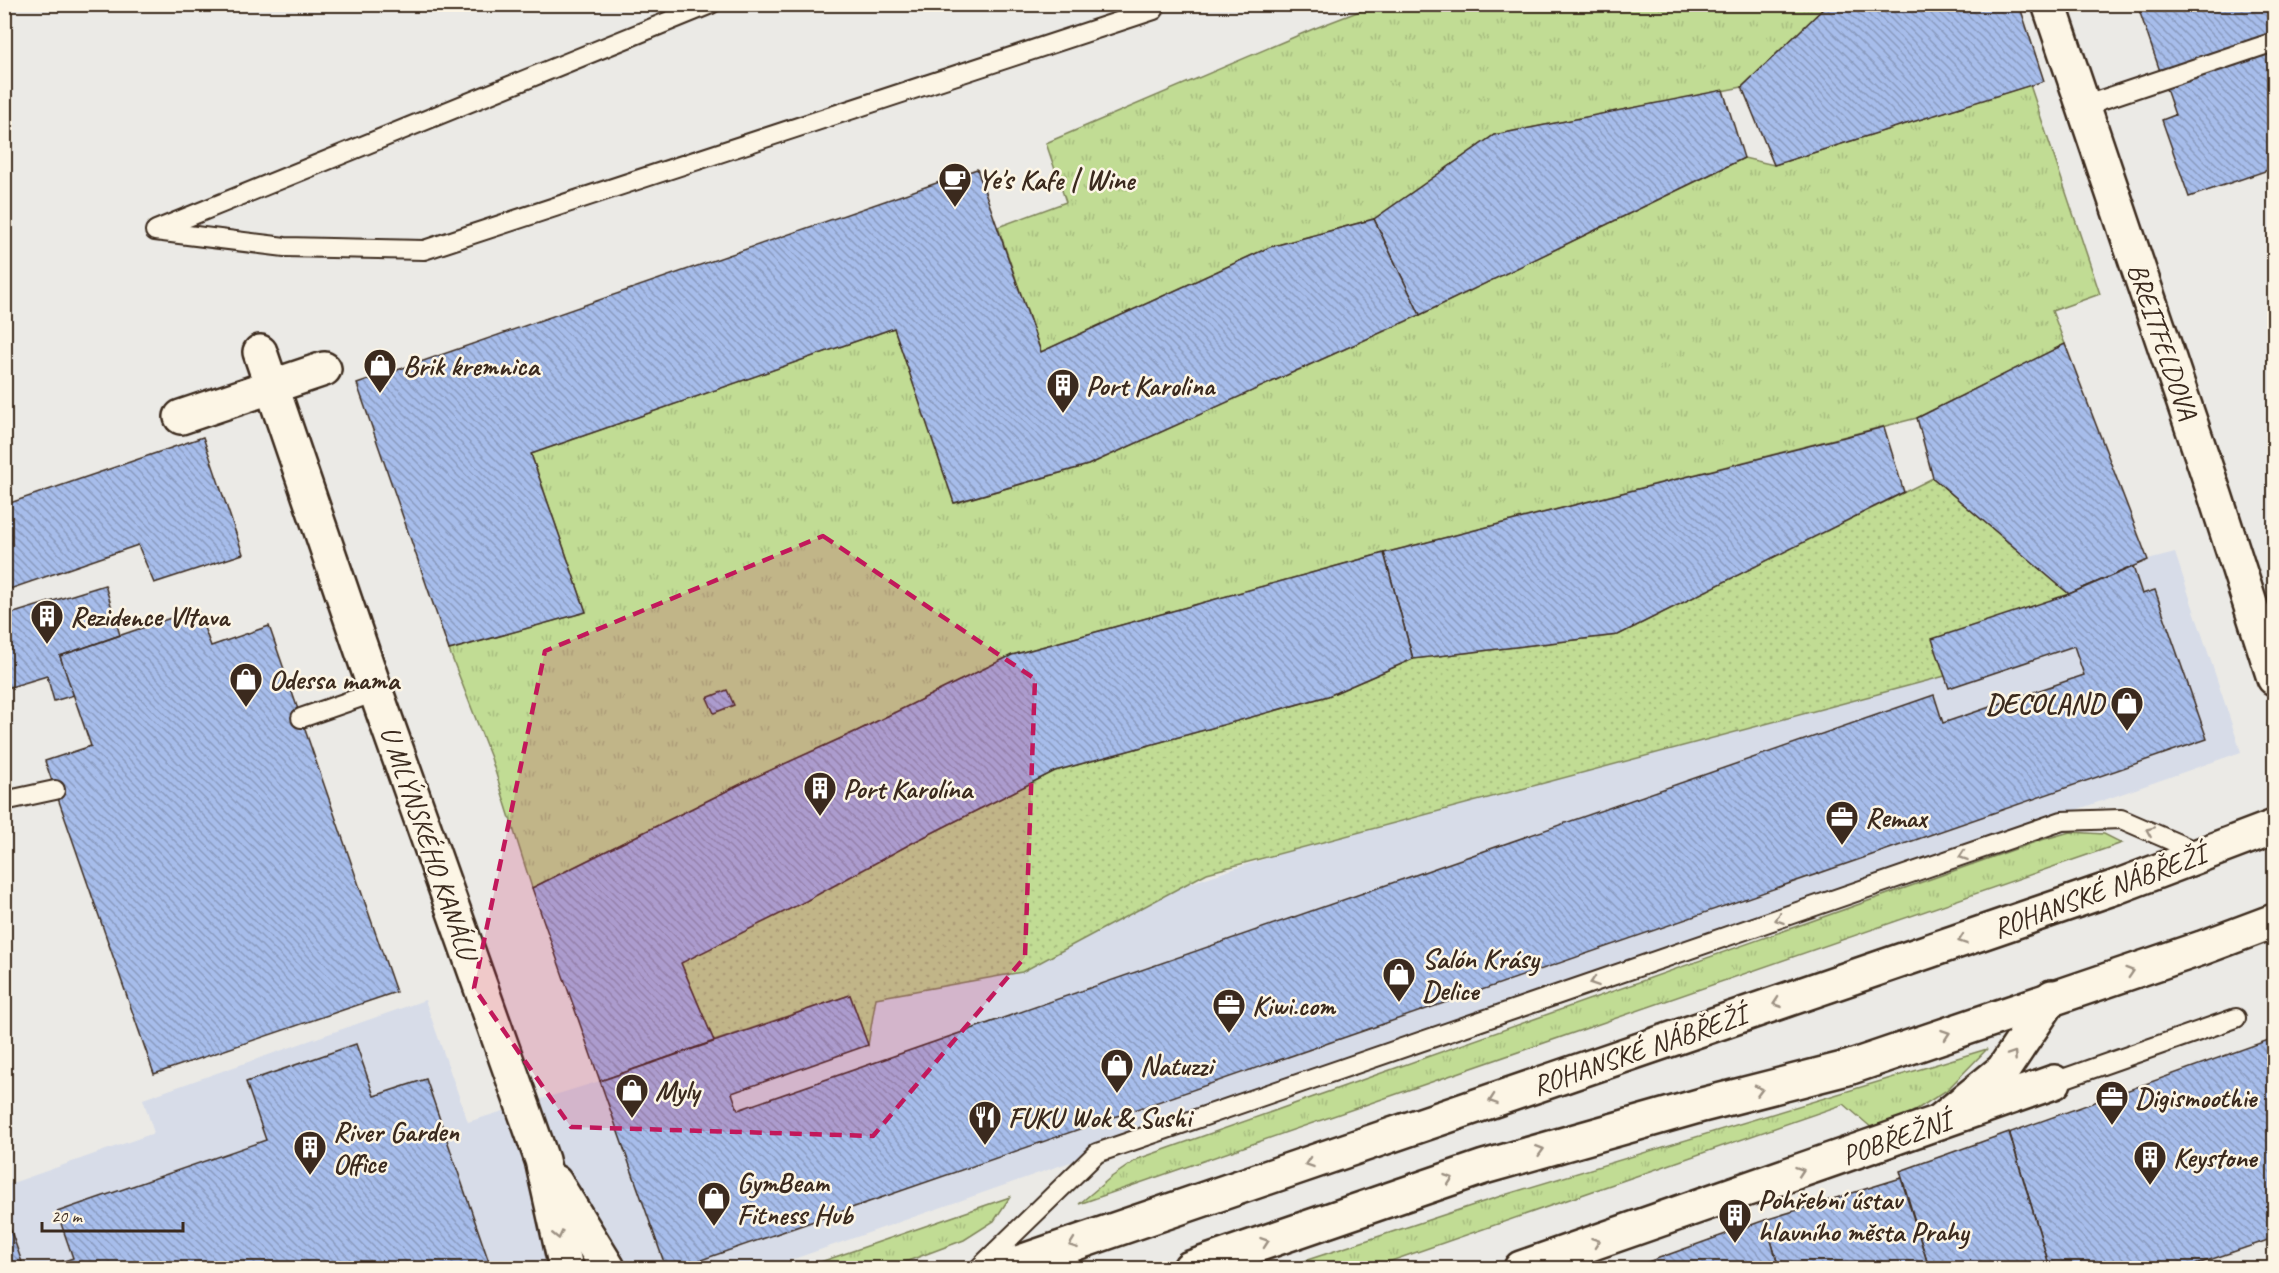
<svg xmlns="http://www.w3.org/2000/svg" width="2279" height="1273" font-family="Caveat,sans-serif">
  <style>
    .built { fill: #d7dce8 }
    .grass { fill: url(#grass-tufts); stroke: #7e8359; stroke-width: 1.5 }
    .park { fill: url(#park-dots); stroke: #7e8359; stroke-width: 1.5 }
    .building { fill: url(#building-back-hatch); stroke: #3b2a1e; stroke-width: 1.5 }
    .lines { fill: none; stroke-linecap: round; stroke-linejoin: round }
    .service-casing { stroke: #3b2a1e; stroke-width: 22 }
    .minor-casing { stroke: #3b2a1e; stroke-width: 38 }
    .secondary-casing { stroke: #3b2a1e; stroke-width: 38 }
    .service { stroke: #fcf5e5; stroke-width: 18 }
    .minor { stroke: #fcf5e5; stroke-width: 33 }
    .secondary { stroke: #fcf5e5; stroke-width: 33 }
    .oneway { stroke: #9c9082 }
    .marked { fill: #c2185b; fill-opacity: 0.2; stroke: #c2185b; stroke-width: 4.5; stroke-dasharray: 12 8; stroke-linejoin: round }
    .labels { text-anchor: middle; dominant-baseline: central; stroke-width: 5; stroke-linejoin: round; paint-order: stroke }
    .poi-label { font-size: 28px; font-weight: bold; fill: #3b2a1e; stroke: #fcf5e5; text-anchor: start }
    .street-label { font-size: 28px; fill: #3b2a1e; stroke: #fcf5e5 }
  </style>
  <defs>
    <pattern id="grass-tufts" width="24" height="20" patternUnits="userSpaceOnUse" patternTransform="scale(1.5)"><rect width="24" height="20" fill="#c1dc94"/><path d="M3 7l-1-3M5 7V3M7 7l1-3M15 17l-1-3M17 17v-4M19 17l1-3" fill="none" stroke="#a7bd7f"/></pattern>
    <pattern id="park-dots" width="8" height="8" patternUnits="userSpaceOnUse" patternTransform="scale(1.5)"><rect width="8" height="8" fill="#c1dc94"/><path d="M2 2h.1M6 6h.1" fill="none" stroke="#a7bd7f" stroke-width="1.8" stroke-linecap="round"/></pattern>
    <pattern id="building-back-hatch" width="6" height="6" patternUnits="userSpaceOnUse" patternTransform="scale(1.5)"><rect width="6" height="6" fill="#a7bdeb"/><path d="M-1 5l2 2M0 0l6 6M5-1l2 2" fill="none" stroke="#899abe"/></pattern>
  </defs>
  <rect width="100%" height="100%" fill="#ebeae6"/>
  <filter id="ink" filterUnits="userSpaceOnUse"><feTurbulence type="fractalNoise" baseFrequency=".0167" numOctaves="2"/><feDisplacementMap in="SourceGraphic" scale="12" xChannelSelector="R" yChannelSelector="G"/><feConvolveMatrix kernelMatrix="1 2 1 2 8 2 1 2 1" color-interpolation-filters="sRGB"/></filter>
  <g filter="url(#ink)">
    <path class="built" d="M2175 553 2241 752 768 1268H5L4 1186 154 1133 143 1099 425 1000 468 1122 600 1081 850 995 2069 594 2148 560Z"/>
    <g class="grass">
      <path d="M1384 4 1824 5V8L1742 87 1494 135 1374 219 1270 247 1041 352 998 227 1066 202 1046 143 1313 29 1365 9Z"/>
      <path d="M2030 85 2100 294 2052 311 2065 344 1917 418 1384 553 1012 655 857 731 749 780 532 888 491 758 449 650 586 612 531 454 894 328 955 503 1088 465 1420 315 1744 158 1774 165Z"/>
      <path d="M2070 832 2104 834 2122 843 1079 1204 1110 1178 1138 1159 2038 841Z"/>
      <path d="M1987 1049 1947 1090 1911 1113 1873 1129 1844 1104 1371 1268H1283L1501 1196Z"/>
      <path d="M1010 1197 994 1221 964 1240 889 1268H803Z"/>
    </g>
    <path class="park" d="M1933 478 2069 594 1945 676 1207 873 1022 972 876 998 868 1045 850 995 714 1041 681 963 912 843 1055 771 1328 696 1413 659 1618 635Z"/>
    <g class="building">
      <path d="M1824 4H2019L2044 81 1774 165 1742 87 1824 8Z"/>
      <path d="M2137 4H2274V168L2189 197 2162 120 2175 115Z"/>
      <path d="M1723 90 1744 158 1420 315 1374 219 1494 135Z"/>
      <path d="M977 169 1041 352 1270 247 1374 219 1420 315 1088 465 954 503 894 328 531 454 586 612 449 650 357 384Z"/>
      <path d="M2065 344 2148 560 2069 594 1933 478 1917 418Z"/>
      <path d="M1884 427 1904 492 1618 635 1413 659 1384 553Z"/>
      <path d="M203 437 243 554 154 583 138 545 4 591V505Z"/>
      <path d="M1384 553 1413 659 1328 696 1055 771 912 843 806 901 681 963 714 1041 600 1081 532 888 749 780 857 731 1012 655Z"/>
      <path d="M2133 567 2142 594 2155 590 2207 739 678 1268H666L600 1081 850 995 868 1045 732 1093 738 1110 1934 695 1943 723 2084 675 2074 646 1949 688 1932 639 2069 594Z"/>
      <path d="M105 585 120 635 60 656 74 695 54 701 47 676 4 689V616Z"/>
      <path d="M197 609 211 646 269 626 396 992 154 1074 45 761 91 746 60 656Z"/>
      <path d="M727 690 734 705 714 713 707 698Z"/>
      <path d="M2274 1038V1238L2186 1268H2050L2010 1134 2011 1132Z"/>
      <path d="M356 1044 374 1096 426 1079 491 1268H44L73 1258 57 1212 266 1140 246 1082Z"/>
      <path d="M2009 1132 2050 1268H1929L1900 1171Z"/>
      <path d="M1901 1178 1929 1268H1779L1765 1220Z"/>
      <path d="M1765 1220 1779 1268H1631Z"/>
      <path d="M10 1228 24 1268H4V1230Z"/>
    </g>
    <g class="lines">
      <defs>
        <g id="service">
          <path d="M2083 106 2274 42"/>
          <path d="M156 230 711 4"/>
          <path d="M155 231 285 247 424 250 1154 10"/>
          <path d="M301 718 376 692"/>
          <path d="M4 801 55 790"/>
          <path d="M2054 1082 2236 1018"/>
          <path d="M979 1268 1097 1153 2062 821 2121 819 2202 854"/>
        </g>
        <g id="minor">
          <path d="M2049 4 2215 495 2274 678"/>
          <path d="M260 352 376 692 542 1160 566 1268"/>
          <path d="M181 417 324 369"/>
          <path d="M555 1182 608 1268"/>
          <path d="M1521 1268 2054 1082"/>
        </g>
        <g id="secondary">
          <path d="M1939 1122 2003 1070 2052 997"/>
          <path d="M1003 1268 2116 887 2274 827"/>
          <path d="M1190 1268 1484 1167 1702 1105 1851 1067 2202 948 2274 921"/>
        </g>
      </defs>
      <use href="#service" class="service-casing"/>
      <use href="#minor" class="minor-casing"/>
      <use href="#secondary" class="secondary-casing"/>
      <use href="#service" class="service"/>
      <use href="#minor" class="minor"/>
      <use href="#secondary" class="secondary"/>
    </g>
    <defs><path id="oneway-chevron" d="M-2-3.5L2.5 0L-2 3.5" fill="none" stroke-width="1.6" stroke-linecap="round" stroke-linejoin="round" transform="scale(1.5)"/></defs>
    <g class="oneway">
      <use href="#oneway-chevron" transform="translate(2150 831) rotate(-157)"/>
      <use href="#oneway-chevron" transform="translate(1963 856) rotate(161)"/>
      <use href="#oneway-chevron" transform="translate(1779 919) rotate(161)"/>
      <use href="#oneway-chevron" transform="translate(1962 940) rotate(161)"/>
      <use href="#oneway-chevron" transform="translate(2130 972) rotate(-18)"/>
      <use href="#oneway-chevron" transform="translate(1594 982) rotate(161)"/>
      <use href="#oneway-chevron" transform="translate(1777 1003) rotate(161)"/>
      <use href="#oneway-chevron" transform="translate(1946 1034) rotate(-19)"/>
      <use href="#oneway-chevron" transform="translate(2013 1055) rotate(-56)"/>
      <use href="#oneway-chevron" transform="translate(1759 1090) rotate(-15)"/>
      <use href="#oneway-chevron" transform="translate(1493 1100) rotate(161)"/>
      <use href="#oneway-chevron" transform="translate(1540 1150) rotate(-16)"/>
      <use href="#oneway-chevron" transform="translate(1309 1163) rotate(161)"/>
      <use href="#oneway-chevron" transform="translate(1800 1171) rotate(-19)"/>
      <use href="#oneway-chevron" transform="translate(1449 1179) rotate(-19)"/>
      <use href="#oneway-chevron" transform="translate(558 1235) rotate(77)"/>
      <use href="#oneway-chevron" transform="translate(1265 1242) rotate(-19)"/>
      <use href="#oneway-chevron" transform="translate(1596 1242) rotate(-19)"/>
      <use href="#oneway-chevron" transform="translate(1073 1244) rotate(160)"/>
    </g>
  </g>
  <path class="marked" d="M823 536 1035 679 1025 957 873 1136 571 1127 474 988 545 651Z"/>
  <defs>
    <symbol id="cafe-pin" viewBox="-11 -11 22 30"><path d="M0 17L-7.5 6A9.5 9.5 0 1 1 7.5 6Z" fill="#3b2a1e" stroke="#fcf5e5"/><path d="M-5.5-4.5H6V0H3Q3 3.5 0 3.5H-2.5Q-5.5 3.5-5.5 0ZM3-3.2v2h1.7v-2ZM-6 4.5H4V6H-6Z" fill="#fff"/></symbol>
    <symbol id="shop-pin" viewBox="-11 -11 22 30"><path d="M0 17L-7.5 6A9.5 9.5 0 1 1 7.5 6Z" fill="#3b2a1e" stroke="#fcf5e5"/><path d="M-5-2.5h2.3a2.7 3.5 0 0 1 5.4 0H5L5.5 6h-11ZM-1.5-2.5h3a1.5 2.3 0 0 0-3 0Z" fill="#fff"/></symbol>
    <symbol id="building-pin" viewBox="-11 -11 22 30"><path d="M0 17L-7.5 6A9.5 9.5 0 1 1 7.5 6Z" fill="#3b2a1e" stroke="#fcf5e5"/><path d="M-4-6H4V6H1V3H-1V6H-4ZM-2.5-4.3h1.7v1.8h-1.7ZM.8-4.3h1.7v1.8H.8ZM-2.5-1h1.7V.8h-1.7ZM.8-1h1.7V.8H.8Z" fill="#fff"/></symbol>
    <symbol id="office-pin" viewBox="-11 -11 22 30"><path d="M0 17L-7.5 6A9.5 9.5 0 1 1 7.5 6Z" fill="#3b2a1e" stroke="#fcf5e5"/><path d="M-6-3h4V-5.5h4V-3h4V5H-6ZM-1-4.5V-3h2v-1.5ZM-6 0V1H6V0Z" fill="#fff"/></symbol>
    <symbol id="restaurant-pin" viewBox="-11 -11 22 30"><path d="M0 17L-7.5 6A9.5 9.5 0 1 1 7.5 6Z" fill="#3b2a1e" stroke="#fcf5e5"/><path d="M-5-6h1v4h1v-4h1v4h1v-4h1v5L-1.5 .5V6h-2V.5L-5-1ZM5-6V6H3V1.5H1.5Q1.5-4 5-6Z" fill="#fff"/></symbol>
  </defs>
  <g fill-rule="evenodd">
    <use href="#cafe-pin" x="936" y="160" width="38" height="52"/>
    <use href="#shop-pin" x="361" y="346" width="38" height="52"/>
    <use href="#building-pin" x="1044" y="366" width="38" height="52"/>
    <use href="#building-pin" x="28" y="597" width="38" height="52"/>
    <use href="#shop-pin" x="227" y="660" width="38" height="52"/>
    <use href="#shop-pin" x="2108" y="684" width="38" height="52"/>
    <use href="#building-pin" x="801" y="769" width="38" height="52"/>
    <use href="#office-pin" x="1823" y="798" width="38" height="52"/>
    <use href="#shop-pin" x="1380" y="955" width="38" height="52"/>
    <use href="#office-pin" x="1210" y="986" width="38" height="52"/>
    <use href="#shop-pin" x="1098" y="1046" width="38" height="52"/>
    <use href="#shop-pin" x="613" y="1071" width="38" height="52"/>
    <use href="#office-pin" x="2093" y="1078" width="38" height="52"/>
    <use href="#restaurant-pin" x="966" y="1098" width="38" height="52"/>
    <use href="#building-pin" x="291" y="1128" width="38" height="52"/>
    <use href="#building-pin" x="2131" y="1138" width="38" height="52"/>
    <use href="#shop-pin" x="695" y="1179" width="38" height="52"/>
    <use href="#building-pin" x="1716" y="1196" width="38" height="52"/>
  </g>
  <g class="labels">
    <g class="poi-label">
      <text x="978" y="179">Ye's Kafe | Wine</text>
      <text x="403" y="365">Brik kremnica</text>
      <text x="1086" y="385">Port Karolina</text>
      <text x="70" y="616">Rezidence Vltava</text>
      <text x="269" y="679">Odessa mama</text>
      <text x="2104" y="703" text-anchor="end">DECOLAND</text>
      <text x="843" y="788">Port Karolína</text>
      <text x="1865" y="817">Remax</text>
      <text x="1422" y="958">Salón Krásy<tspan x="1422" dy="32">Delice</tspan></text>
      <text x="1252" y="1005">Kiwi.com</text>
      <text x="1140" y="1065">Natuzzi</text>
      <text x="655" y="1090">Myly</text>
      <text x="2135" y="1097">Digismoothie</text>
      <text x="1008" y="1117">FUKU Wok &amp; Sushi</text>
      <text x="333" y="1131">River Garden<tspan x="333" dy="32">Office</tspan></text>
      <text x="2173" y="1157">Keystone</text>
      <text x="737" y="1182">GymBeam<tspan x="737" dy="32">Fitness Hub</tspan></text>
      <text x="1758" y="1199">Pohřební ústav<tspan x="1758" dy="32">hlavního města Prahy</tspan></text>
    </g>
    <g class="street-label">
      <text transform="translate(2163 341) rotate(71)">BREITFELDOVA</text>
      <text transform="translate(429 842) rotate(71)">U MLÝNSKÉHO KANÁLU</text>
      <text transform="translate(2099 891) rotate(-20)">ROHANSKÉ NÁBŘEŽÍ</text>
      <text transform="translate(1639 1050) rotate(-19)">ROHANSKÉ NÁBŘEŽÍ</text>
      <text transform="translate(1896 1138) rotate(-19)">POBŘEŽNÍ</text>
    </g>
  </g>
  <rect width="2279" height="1273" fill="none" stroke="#fcf5e5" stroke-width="24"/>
  <rect x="12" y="12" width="2255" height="1249" fill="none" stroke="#3b2a1e" stroke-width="2" filter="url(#ink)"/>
  <path d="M42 1222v9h141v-9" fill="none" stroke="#3b2a1e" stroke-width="3"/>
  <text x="51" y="1222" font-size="18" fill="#3b2a1e" stroke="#fcf5e5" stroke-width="4.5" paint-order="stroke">20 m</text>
</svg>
